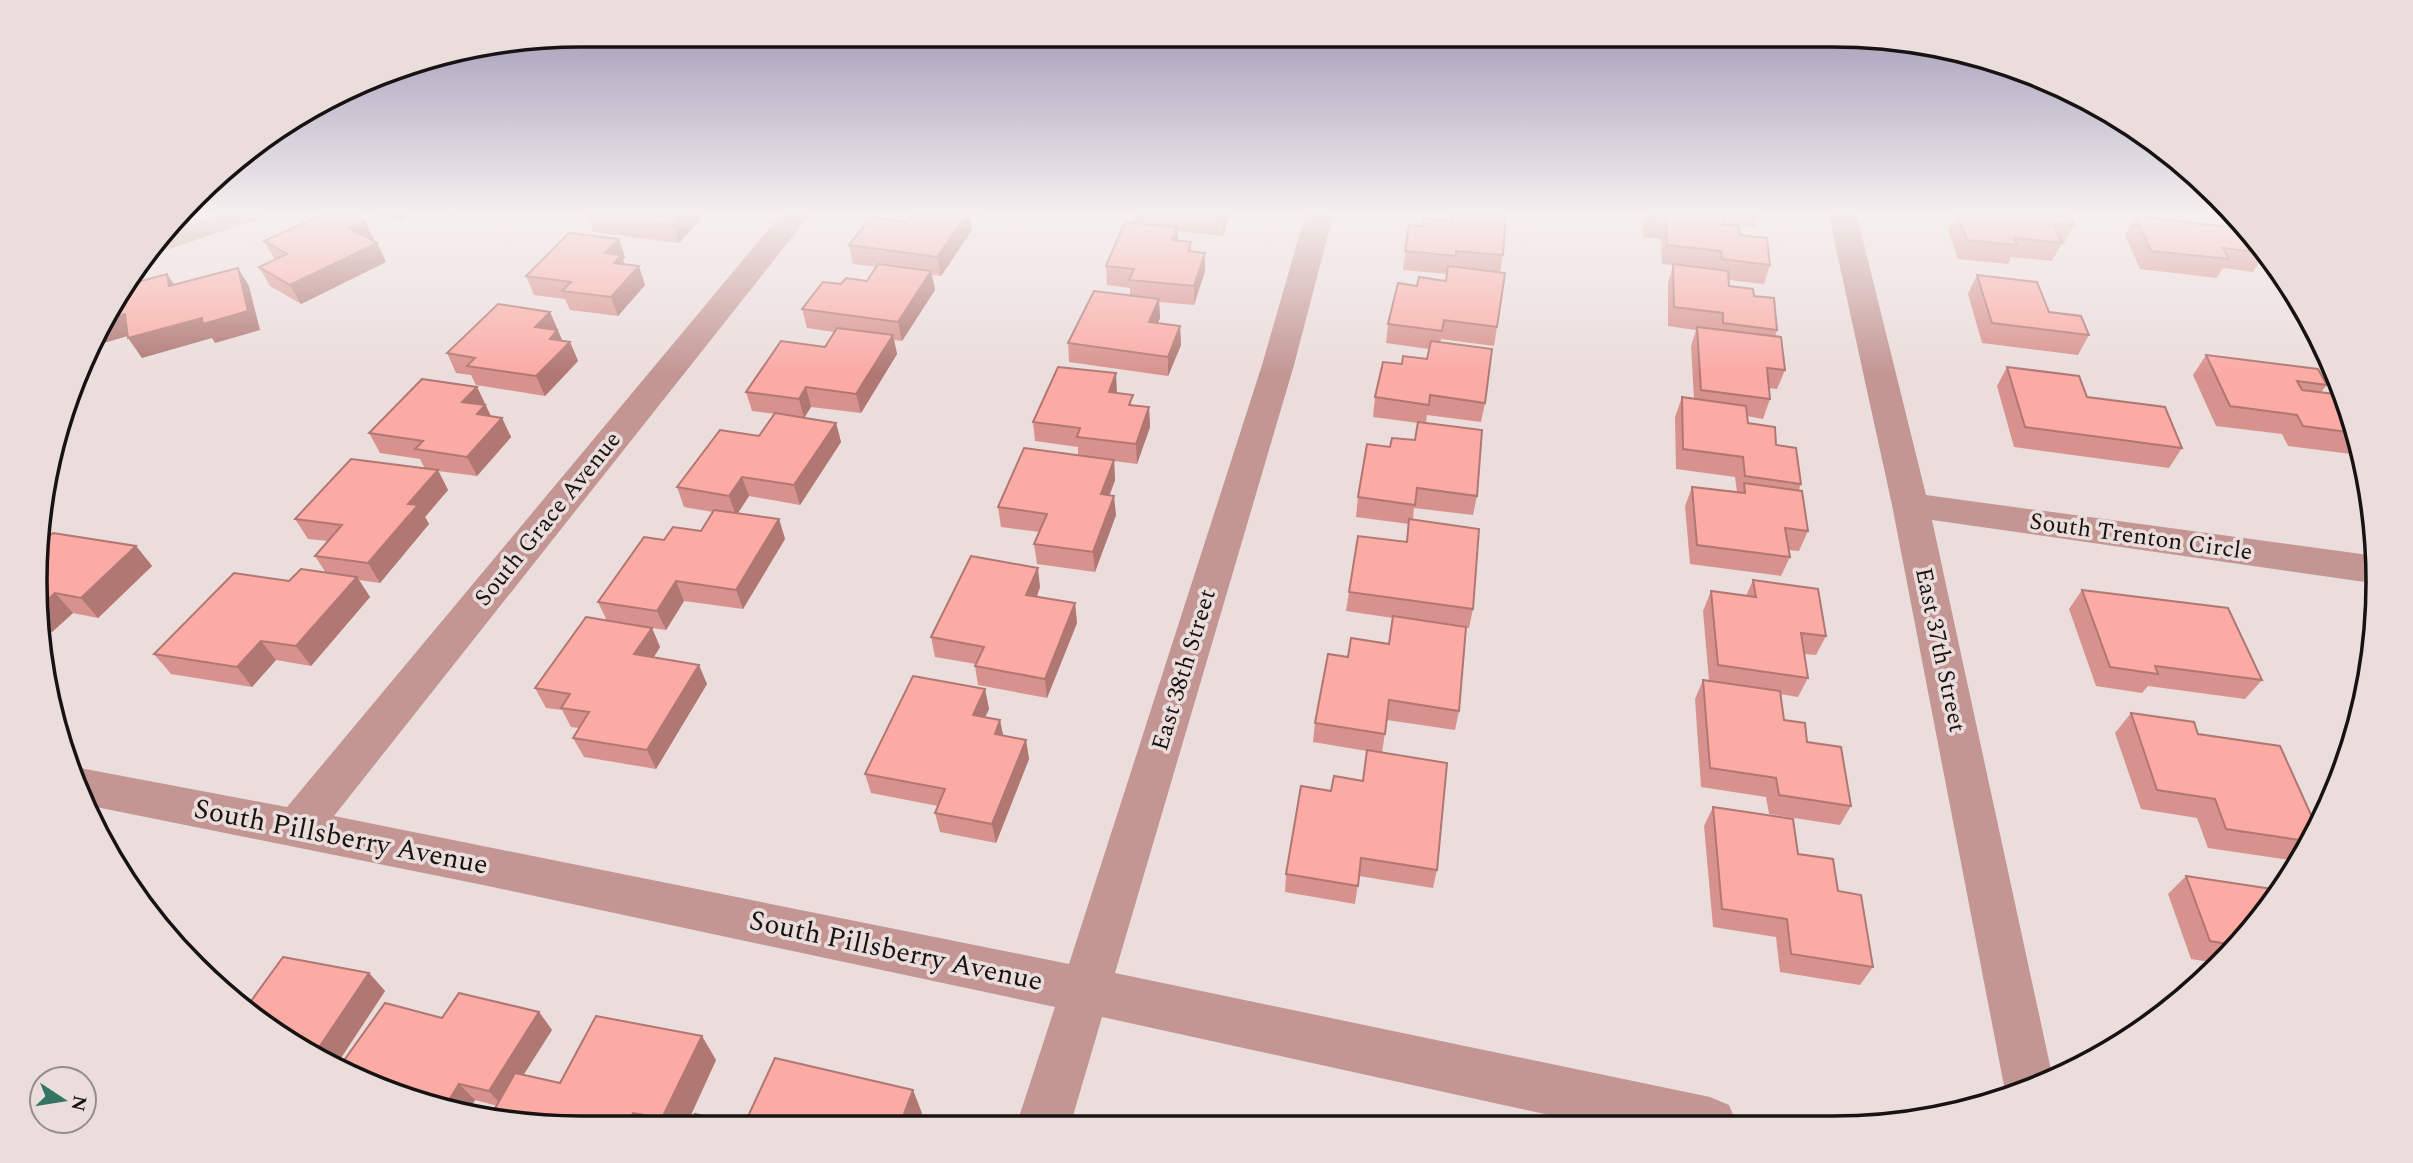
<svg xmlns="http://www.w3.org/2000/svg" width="2413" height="1163" font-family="Spectral,serif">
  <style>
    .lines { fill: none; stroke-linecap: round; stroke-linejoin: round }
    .minor { fill: #c39693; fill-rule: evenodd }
    .wall { fill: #d8928d }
    .shaded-wall { fill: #b07773 }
    .building { fill: #fbaaa4; stroke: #b07773; stroke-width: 2 }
    .labels { text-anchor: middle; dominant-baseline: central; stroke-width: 7; stroke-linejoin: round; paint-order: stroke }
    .street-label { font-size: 24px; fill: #171312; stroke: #ebdddc }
    .near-street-label { font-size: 28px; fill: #171312; stroke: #ebdddc }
    .rim { fill: none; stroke: #171312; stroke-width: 3.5 }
  </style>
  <rect width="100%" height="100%" fill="#ebdddc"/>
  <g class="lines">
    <g class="minor">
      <path d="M224 212H265L261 218 169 249 153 250 173 229Z"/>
      <path d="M783 212H812L334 816 1069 964 1262 365 1306 212H1334L1294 365 1115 973 1710 1097 1729 1105 1737 1124H1590L1102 1017 1070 1126H1016L1055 1007 488 886 86 805 75 769 80 768 287 807Z"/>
      <path d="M1828 212H1856L1926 495 2376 556 2378 581 2372 583 1932 520 2053 1079 2041 1086 2006 1096 1892 505Z"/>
    </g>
  </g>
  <g class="wall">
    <path d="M363 212H414L402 221 364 214Z"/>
    <path d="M425 212H464L456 217Z"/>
    <path d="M587 212H699L701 219 679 243 593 232 586 213Z"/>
    <path d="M903 212H987L985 216 969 215 972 230 941 276 932 275 935 290 902 341 894 340 897 354 861 413 811 407 804 418 836 423 841 442 800 505 749 496 737 514 779 519 785 539 743 609 684 601 666 630 652 628 660 647 654 657 707 684 656 769 584 757 573 738 579 728 571 727 562 710 546 708 535 688 607 621 598 602 664 540 701 531 713 512 684 507 677 487 759 436 775 414 752 411 746 392 825 347 834 332 807 328 802 309 841 284 867 281 877 267 853 264 849 245 906 222 913 213Z"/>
    <path d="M1132 212H1231L1223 236 1177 231 1178 241 1191 242V251L1205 271 1194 305 1159 302 1160 318 1158 323 1180 326 1181 345 1168 376 1069 362 1068 343 1130 296V288L1107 285 1106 266 1132 223Z"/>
    <path d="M1413 212H1494L1503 255 1500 273 1497 327 1494 346 1441 339 1440 343 1485 403 1481 422 1427 415 1426 423 1477 496 1473 515 1414 508 1413 520 1473 609 1469 628H1466L1459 711 1455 730 1387 720 1382 753 1437 870 1433 888 1359 876 1355 904 1285 892 1286 874 1331 791 1363 781 1367 751 1313 742 1315 723 1348 657 1389 644 1393 618 1346 611 1349 592 1406 542 1409 524 1356 517 1358 497 1390 447 1415 440 1418 423 1373 417 1375 397 1402 364 1427 359 1429 349 1386 343 1388 324 1417 286 1446 281 1447 274 1403 270 1409 225 1423 226 1451 221V216Z"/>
    <path d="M1646 212H1760L1755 227 1723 224 1740 235 1770 265 1764 284 1728 280 1729 286 1754 296 1777 330 1775 337 1785 370 1777 389 1769 388 1770 399 1763 419 1747 416 1748 423 1776 445 1801 484 1799 490 1808 531 1799 551 1789 550 1790 557 1781 576 1690 564 1685 506 1692 487 1737 492 1735 477 1676 469 1675 417 1682 397 1694 399 1691 346 1696 330 1668 326V283L1673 265 1662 264 1661 239 1643 237V223Z"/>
    <path d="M1956 212 1983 214 1984 212H2067L2074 225 2064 243H2062L2052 261 2011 257 2008 264 1958 259 1948 230Z"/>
    <path d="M2135 216 2265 253 2253 272 2223 268 2217 278 2140 269 2125 235Z"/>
    <path d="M374 239 371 241 377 243 386 262 301 304 270 286 259 267 275 260 264 241Z"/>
    <path d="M625 257 623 260 624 264 645 285 618 316 570 310 565 299 534 295 526 276Z"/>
    <path d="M2276 266 2286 278 2294 294V293Z"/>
    <path d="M1977 275 2089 335 2078 355 1982 343 1968 294Z"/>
    <path d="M550 312 562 340 570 342 578 361 545 396 476 385 471 375 456 373 447 353Z"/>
    <path d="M2206 355 2327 385 2321 392 2343 395 2361 453 2359 455 2288 446 2282 434 2216 426 2193 375Z"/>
    <path d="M2007 367 2087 397 2182 448 2169 468 2014 447 1997 386Z"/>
    <path d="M477 387 491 416 502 418 511 437 477 476 438 471 448 490 425 517 429 524 380 583 359 580 370 597 311 666 276 660 252 687 171 674 154 654 289 581 326 573 315 556 328 541 308 539 295 519 425 469 420 459 380 453 369 433Z"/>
    <path d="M1117 393 1133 405 1149 407 1150 427 1137 464 1114 461 1115 480 1109 495 1116 515 1095 572 1037 564 1034 544 1040 532 1001 527 998 507 1078 456V447L1035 441 1033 422Z"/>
    <path d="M43 541 136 546 152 566 98 618 73 613 52 632 40 630Z"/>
    <path d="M1753 580 1826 636 1816 655 1804 654 1808 678 1798 697 1780 694 1784 720 1807 742 1851 806 1840 825 1769 814 1766 797 1701 787 1695 699 1703 680 1709 681 1703 611 1711 591 1746 596Z"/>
    <path d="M1040 587 1037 597 1075 603 1077 623 1047 698 978 685 975 666 976 664 935 657 931 637Z"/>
    <path d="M2082 590 2262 680 2245 699 2148 686 2142 693 2096 686 2069 609Z"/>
    <path d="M985 689 989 709 985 717 1003 736 1026 740 1029 759 996 843 940 832 935 813 938 806 871 793 865 774Z"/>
    <path d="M2131 713 2198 734 2316 826 2296 861 2208 848 2197 818 2141 809 2115 733Z"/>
    <path d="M1713 807 1798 854 1873 967 1860 985 1780 972 1776 937 1713 927 1704 826Z"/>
    <path d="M2186 876 2265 914 2216 963 2191 959 2168 894Z"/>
    <path d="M369 973 385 991 337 1064 246 1008Z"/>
    <path d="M539 1012 552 1030 523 1075 560 1083 716 1060 685 1128H581L475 1100 465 1115 372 1086 442 1018Z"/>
  </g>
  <g class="shaded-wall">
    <path d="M397 212H414L402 221Z"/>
    <path d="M454 212H464L456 217Z"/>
    <path d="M683 212H699L701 219 679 243 673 225Z"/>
    <path d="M969 212 972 230 941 276 937 257Z"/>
    <path d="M1225 212H1231L1223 236V218Z"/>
    <path d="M365 221 374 239 358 247 349 228Z"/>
    <path d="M1177 227 1178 246 1172 240Z"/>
    <path d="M619 239 625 257 623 260 628 274 605 253Z"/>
    <path d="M377 243 386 262 301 304 290 285Z"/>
    <path d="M1205 253V271L1194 305V286Z"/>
    <path d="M639 266 645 285 618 316 611 297Z"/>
    <path d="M238 268 249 286 260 330 215 343 212 338 142 358 128 338Z"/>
    <path d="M931 271 935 290 902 341 898 322Z"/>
    <path d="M167 274 180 293 169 286Z"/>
    <path d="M1159 299 1160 318 1150 341 1149 322Z"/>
    <path d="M550 312 565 347 570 342 578 361 545 396 536 376 535 327Z"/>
    <path d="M125 314 138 333 104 343 97 334 105 320Z"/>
    <path d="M1180 326 1181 345 1168 376V357Z"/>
    <path d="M893 335 897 354 861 413 856 394Z"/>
    <path d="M1116 373 1117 393 1110 412 1109 392Z"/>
    <path d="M477 387 495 425 478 416 462 402Z"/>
    <path d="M806 387 811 407 804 418 799 399Z"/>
    <path d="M1149 407 1150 427 1137 464 1136 444Z"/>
    <path d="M502 418 511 437 477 476 467 457Z"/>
    <path d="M836 423 841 442 800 505 794 485Z"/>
    <path d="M1114 460 1115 480 1103 514 1101 494Z"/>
    <path d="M438 470 448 490 425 517 429 524 380 583 368 563 408 504Z"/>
    <path d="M742 477 749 496 736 516 729 496Z"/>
    <path d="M1114 496 1116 515 1095 572 1093 552Z"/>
    <path d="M779 519 785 539 743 609 736 590Z"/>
    <path d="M136 546 152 566 98 618 81 598Z"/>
    <path d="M1038 568 1040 587 1029 615 1026 595Z"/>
    <path d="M357 577 370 597 311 666 296 646Z"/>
    <path d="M676 581 684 601 666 630 657 611Z"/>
    <path d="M55 593 73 613 52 632 41 620V606Z"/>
    <path d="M1075 603 1077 623 1047 698 1045 679Z"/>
    <path d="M652 628 660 647 643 674 634 654Z"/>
    <path d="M261 641 276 660 252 687 237 667Z"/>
    <path d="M699 665 707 684 656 769 647 750Z"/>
    <path d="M985 689 989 709 977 734 973 715Z"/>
    <path d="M1000 720 1004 739 995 734Z"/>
    <path d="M1026 740 1029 759 996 843 992 824Z"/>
    <path d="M369 973 385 991 337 1064 331 1061 318 1049Z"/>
    <path d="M539 1012 552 1030 503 1107 489 1091Z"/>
    <path d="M702 1036 716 1060 685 1128H669L662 1118Z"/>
    <path d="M459 1084 475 1100 465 1115 444 1108Z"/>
    <path d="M913 1090 922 1113 916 1127H899Z"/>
    <path d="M633 1113 644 1128H625Z"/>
  </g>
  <g class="building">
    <path d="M328 212H348L365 221 349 228 377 243 290 285 259 267 287 254 264 241Z"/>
    <path d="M587 212H685L673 225 586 213Z"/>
    <path d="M914 212H969L937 257 849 245 871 217 906 222Z"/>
    <path d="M1168 212H1225L1223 218Z"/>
    <path d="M1452 212H1494L1506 213 1503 255 1456 251V256L1405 251 1409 225 1423 226 1425 218 1452 221Z"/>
    <path d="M1648 212H1712L1722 213 1723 225 1739 226 1740 235 1767 238 1770 265 1722 259 1721 251 1667 245 1666 221 1648 219Z"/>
    <path d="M1956 212 1995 215 1994 212H2067L2074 225 2053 223 2062 243 2014 238 2017 245 1967 240Z"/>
    <path d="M2135 216 2245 229 2265 253 2223 248 2229 259 2151 251Z"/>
    <path d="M1125 222 1177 227 1172 240 1191 242 1188 251 1205 253 1194 286 1129 280 1134 269 1106 266Z"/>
    <path d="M569 233 619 239 605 253 621 255 614 263 639 266 611 297 562 291 571 282 526 276Z"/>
    <path d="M878 264 931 271 898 322 802 309 823 282 841 284 846 278 867 281Z"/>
    <path d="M1673 264 1728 271 1729 286 1753 289 1754 296 1774 298 1777 330 1723 323V313L1674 307Z"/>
    <path d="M1448 266 1505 273 1497 327 1444 320 1442 331 1388 324 1398 283 1417 286 1419 277 1446 281Z"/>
    <path d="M238 268 248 311 203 324 202 318 128 338 125 314 105 320 123 286 167 274 169 286Z"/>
    <path d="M1977 275 2037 282 2049 312 2081 316 2089 335 1992 323Z"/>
    <path d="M1094 291 1159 299 1149 322 1180 326 1168 357 1068 343Z"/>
    <path d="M498 304 550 312 535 327 557 330 550 339 570 342 536 376 467 366 475 358 447 353Z"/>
    <path d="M1697 327 1781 337 1785 370 1767 368 1770 399 1701 390Z"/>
    <path d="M837 328 893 335 856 394 806 387 799 399 746 392 781 341 825 347Z"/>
    <path d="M1431 341 1492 349 1485 403 1430 395 1429 405 1375 397 1383 362 1402 364 1403 356 1427 359Z"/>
    <path d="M2206 355 2318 369 2327 385 2297 381 2302 390 2343 395 2355 433 2303 426 2297 415 2230 406Z"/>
    <path d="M1058 367 1116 373 1109 392 1133 395 1129 405 1149 407 1136 444 1077 437 1080 428 1033 422Z"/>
    <path d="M2007 367 2079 376 2087 397 2165 407 2182 448 2025 427Z"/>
    <path d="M422 379 477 387 462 402 485 405 477 414 502 418 467 457 415 449 423 441 369 433Z"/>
    <path d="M1682 397 1746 406 1748 423 1775 427 1776 445 1796 448 1801 484 1745 476 1743 457 1683 449Z"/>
    <path d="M775 413 836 423 794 485 742 477 729 496 677 487 720 430 759 436Z"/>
    <path d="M1418 422 1482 430 1477 496 1417 488 1415 505 1358 497 1367 444 1390 447 1392 438 1415 440Z"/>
    <path d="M1024 448 1114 460 1101 494 1114 496 1093 552 1034 544 1047 514 998 507Z"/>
    <path d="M351 459 438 470 408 504 418 505 368 563 315 556 342 525 295 519Z"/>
    <path d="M1744 483 1802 491 1808 531 1785 528 1790 557 1697 545 1692 487 1745 493Z"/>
    <path d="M714 510 779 519 736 590 676 581 657 611 598 602 644 537 664 540 673 527 701 531Z"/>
    <path d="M1409 519 1479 529 1473 609 1349 592 1358 536 1407 542Z"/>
    <path d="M53 533 136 546 81 598 55 593 41 606 43 541Z"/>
    <path d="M971 556 1038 568 1026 595 1075 603 1045 679 975 666 984 647 931 637Z"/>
    <path d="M301 569 357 577 296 646 261 641 237 667 154 654 234 573 289 581Z"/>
    <path d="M1753 580 1818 589 1826 636 1801 633 1808 678 1718 665 1711 591 1756 597Z"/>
    <path d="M2082 590 2228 608 2262 680 2155 666 2158 674 2110 667Z"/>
    <path d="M1393 616 1466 627 1459 711 1389 700 1385 734 1315 723 1328 654 1348 657 1351 638 1389 644Z"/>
    <path d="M586 617 652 628 634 654 699 665 647 750 573 738 589 712 561 708 570 694 535 688Z"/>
    <path d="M913 676 985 689 973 715 1000 720 995 734 1026 740 992 824 935 813 945 789 865 774Z"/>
    <path d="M1703 680 1780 691 1784 720 1805 723 1807 742 1841 747 1851 806 1779 795 1776 778 1710 768Z"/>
    <path d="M2131 713 2194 722 2198 734 2280 746 2316 826 2307 841 2226 829 2215 799 2157 790Z"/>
    <path d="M1367 750 1447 763 1437 870 1361 858 1358 886 1286 874 1301 786 1331 791 1334 776 1363 781Z"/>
    <path d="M1713 807 1793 819 1798 854 1833 859 1838 891 1861 895 1873 967 1791 954 1787 919 1722 909Z"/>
    <path d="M2186 876 2279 890 2265 914 2234 945 2210 941Z"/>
    <path d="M283 957 369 973 318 1049 309 1047 246 1008Z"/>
    <path d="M459 993 539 1012 489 1091 459 1084 444 1108 372 1086 340 1066 385 1003 442 1018Z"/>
    <path d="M596 1016 702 1036 662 1118 633 1113 625 1128H581L489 1119 515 1073 560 1083Z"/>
    <path d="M775 1058 913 1090 899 1127 688 1128 695 1114 744 1125Z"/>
  </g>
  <linearGradient id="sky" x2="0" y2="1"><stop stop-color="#9b96b4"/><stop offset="0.57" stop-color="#f6f0ef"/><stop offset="1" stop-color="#f6f0ef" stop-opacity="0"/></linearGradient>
  <rect width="2413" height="374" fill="url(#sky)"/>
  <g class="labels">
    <g class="street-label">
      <text transform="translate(548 519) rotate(-51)">South Grace Avenue</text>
      <text transform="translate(2141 537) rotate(8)">South Trenton Circle</text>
      <text transform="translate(1940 650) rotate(78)">East 37th Street</text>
      <text transform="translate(1184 670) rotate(-73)">East 38th Street</text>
    </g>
    <g class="near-street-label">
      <text transform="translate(341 837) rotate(11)">South Pillsberry Avenue</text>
      <text transform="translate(896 951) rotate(12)">South Pillsberry Avenue</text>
    </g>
  </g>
  <path d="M0 0H2413V1163H0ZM581 47H1832A534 534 0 0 1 2366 581V582A534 534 0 0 1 1832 1116H581A534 534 0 0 1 47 582V581A534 534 0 0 1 581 47Z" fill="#ebdddc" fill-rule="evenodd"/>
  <path class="rim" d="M581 47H1832A534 534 0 0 1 2366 581V582A534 534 0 0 1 1832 1116H581A534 534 0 0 1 47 582V581A534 534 0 0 1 581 47Z"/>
  <g transform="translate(63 1100) rotate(102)"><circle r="33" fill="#ebdddc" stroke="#968c8b" stroke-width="2"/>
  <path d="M0-5L12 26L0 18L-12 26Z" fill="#337463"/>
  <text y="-10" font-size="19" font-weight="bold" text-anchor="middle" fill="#171312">N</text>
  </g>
</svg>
